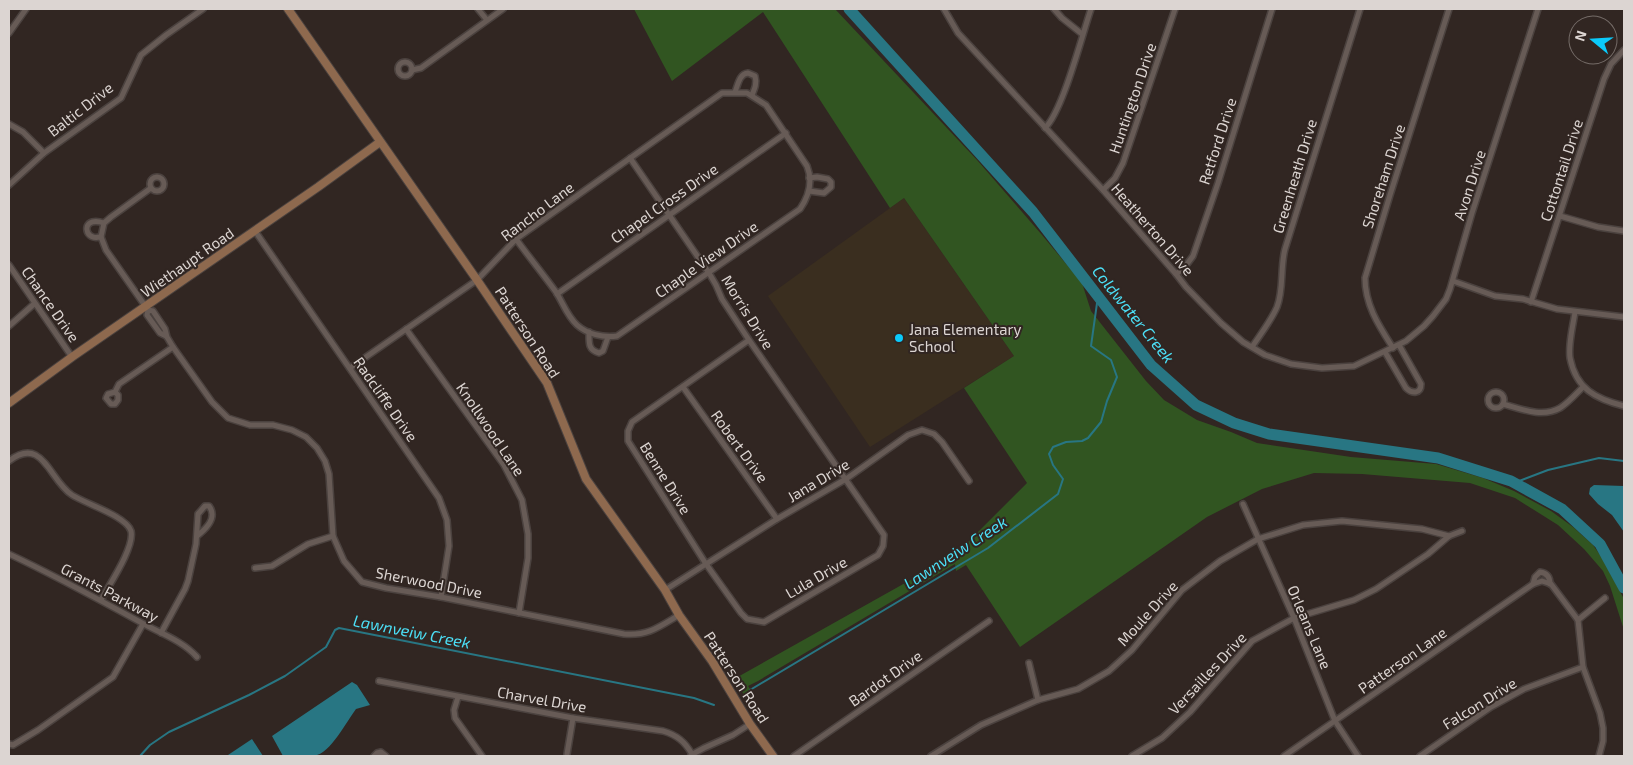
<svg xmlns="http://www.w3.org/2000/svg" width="1633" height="765" font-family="'Exo 2',sans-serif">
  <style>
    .education { fill: #3a2e1f }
    .green { fill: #315521 }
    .water { fill: #287683 }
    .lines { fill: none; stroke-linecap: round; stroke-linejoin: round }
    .stream { stroke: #287683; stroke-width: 2 }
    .river { stroke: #287683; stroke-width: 11 }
    .street-casing { stroke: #4b423f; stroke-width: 8 }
    .secondary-casing { stroke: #4b423f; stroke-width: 10 }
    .street { stroke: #675b56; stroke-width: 5 }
    .secondary { stroke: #8e694e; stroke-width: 8 }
    .poi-dot { fill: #0bcafa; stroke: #312622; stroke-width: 2 }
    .labels { text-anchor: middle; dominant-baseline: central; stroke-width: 4; stroke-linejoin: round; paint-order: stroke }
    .street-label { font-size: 15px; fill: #dcd5d2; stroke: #312622 }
    .poi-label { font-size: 15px; fill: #dcd5d2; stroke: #312622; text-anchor: start }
    .water-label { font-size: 16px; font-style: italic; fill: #4ce0f7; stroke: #312622 }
  </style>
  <rect width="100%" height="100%" fill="#312622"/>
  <path class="education" d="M904 198 1014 356 870 447 768 296Z"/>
  <path class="green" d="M634 9H835L977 160 1042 235 1082 283 1091 311 1146 381 1164 400 1197 420 1231 432 1257 443 1351 457 1436 464 1483 478 1514 491 1551 511 1573 527 1593 545 1602 558 1624 599V630L1610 586 1603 571 1584 549 1558 525 1515 498 1470 483 1362 474 1314 473 1262 489 1207 517 1020 647 966 565 956 571 955 564 758 681 748 686 753 693 746 698 734 679 955 555 1027 483 964 388 1014 356 904 198 890 208 763 12 672 81Z"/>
  <g class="water">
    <path d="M1594 485 1624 486V532L1612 515 1598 504 1589 494 1590 488Z"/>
    <path d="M352 682 357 685 370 705 356 709C346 722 331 753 314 756 305 758 292 756 283 756L272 736Z"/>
    <path d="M252 739 263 756H226L228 755Z"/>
  </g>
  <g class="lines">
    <g class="stream">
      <path d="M1514 483 1548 470 1599 458 1624 461"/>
      <path d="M750 690 988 548 1058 494 1063 479 1053 465 1049 454 1053 447 1066 442 1082 441 1088 438 1101 422 1107 401 1117 377 1111 360 1091 346 1098 296"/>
      <path d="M140 756 150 745 169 732 249 695 285 676 326 647 335 630 339 628 694 698 714 705"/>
    </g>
    <path class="river" d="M849 9 1033 212 1151 365 1196 405 1234 423 1269 434 1438 458 1511 481 1562 509 1600 544 1624 588"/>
    <defs>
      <g id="street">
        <path d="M478 9 487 20"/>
        <path d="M944 9 958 33 1103 190 1176 274 1186 287 1221 323 1243 342 1265 355 1291 364 1322 368 1354 366 1406 341 1424 326 1433 316 1446 299 1450 289 1472 213 1538 9"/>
        <path d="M1054 9 1062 18 1082 34"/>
        <path d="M9 33 26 9"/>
        <circle cx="405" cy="69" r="7"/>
        <path d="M412 70 421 68 503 9"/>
        <path d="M735 92C738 85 739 74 748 73L755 76C757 83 755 88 752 95"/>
        <path d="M9 124 23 132 44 153"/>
        <path d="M1045 128C1063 111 1082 35 1091 9"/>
        <path d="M630 158 709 273 716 285 722 299 749 340 884 535 883 546 878 555 764 622 747 619 741 613 706 564 628 441V431L632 422 749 340"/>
        <circle cx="157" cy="184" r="7"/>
        <path d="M9 185 44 153 121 98 141 55 166 35 203 9"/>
        <path d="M151 188 111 217 104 223 101 237 106 250 148 310 147 315 160 333 166 336"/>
        <path d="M1103 190 1115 178 1123 163 1175 9"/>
        <path d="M809 191 824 193 831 187V182L828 179 817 177 809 178"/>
        <path d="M1560 216 1598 227 1624 231"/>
        <path d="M255 231 439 498 447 520 449 546 441 597"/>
        <path d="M101 237C98 237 95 238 93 237 83 234 84 216 104 223"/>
        <path d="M9 265 72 357"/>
        <path d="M1176 274 1184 268 1193 256 1218 183 1272 9"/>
        <path d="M1453 281 1495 296 1523 299 1557 309 1624 317"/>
        <path d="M557 294 786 133"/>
        <path d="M1531 302 1604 79 1611 64 1624 50"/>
        <path d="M148 310 153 311 165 329 167 337 173 347 212 402 228 418 250 425H273L292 430 306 437 317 448 325 461 329 474 333 536 344 561 362 582 386 588 441 597 624 634C648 636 659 627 679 615"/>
        <path d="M1575 312C1573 326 1568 344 1570 358 1576 389 1596 399 1624 406"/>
        <path d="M9 326 34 304"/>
        <path d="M406 329 504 465 522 500 528 534V558L519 613"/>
        <path d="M589 332C589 343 588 350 599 353L603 351 608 337"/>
        <path d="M1252 347C1260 335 1271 321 1277 307 1284 289 1280 268 1285 249L1360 9"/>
        <path d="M1393 348C1379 326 1365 305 1365 278L1390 195 1449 9"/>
        <path d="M1385 352 1406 388C1412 394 1421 394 1421 384L1399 345"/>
        <path d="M350 368 477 280 516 239 722 93H747L766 105 807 166C813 181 809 196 800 209L617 336C603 338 587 334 577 325 567 316 563 303 556 292 543 274 529 257 516 239"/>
        <path d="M683 387 777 519"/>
        <path d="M115 392 118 395V400L115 404H111L106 398 108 394 115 392 119 384 173 347"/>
        <circle cx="1496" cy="400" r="8"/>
        <path d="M1503 404C1521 409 1542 418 1560 408 1568 403 1576 394 1583 387"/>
        <path d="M9 461C43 435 49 480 72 495 86 504 126 516 131 531 135 547 109 585 101 600"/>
        <path d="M1243 504 1294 618 1335 721 1358 756"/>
        <path d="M9 554C54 575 98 599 142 623 160 633 183 641 197 657"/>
        <path d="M255 568 272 566 308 544 333 536"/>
        <path d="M1533 584 1535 577 1540 572C1547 573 1550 577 1550 584"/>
        <path d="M665 590 777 519 846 479 908 435 922 430 934 434 942 442 969 481"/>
        <path d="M1578 620 1583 667 1600 713 1603 728V741L1599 756"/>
        <path d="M1578 620 1605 598"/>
        <path d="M161 633 185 589 188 581 196 544 198 514 205 506H209C218 518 206 529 197 536"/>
        <path d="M1029 663 1038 700"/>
        <path d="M379 681 573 718 663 731C677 735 685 742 692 754"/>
        <path d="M458 697 454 710 455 718 482 756"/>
        <path d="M9 744 13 745 38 730 113 677 143 624"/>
        <path d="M567 754 573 718"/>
        <path d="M691 755 704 748 733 735 750 724"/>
        <path d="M374 756 377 753 381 752 386 756"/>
        <path d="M794 756 989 621"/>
        <path d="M931 756 981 725 1038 700 1078 689 1109 671 1132 650 1182 590 1220 561 1258 539 1303 525 1342 521 1422 529 1449 536"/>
        <path d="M1132 756 1162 738 1190 712 1252 641 1294 618 1354 600 1376 589 1428 554 1449 536 1462 531"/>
        <path d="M1284 756 1533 584 1542 581 1551 584 1578 620"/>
        <path d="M1420 756 1491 707 1524 689 1583 667"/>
      </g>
      <g id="secondary">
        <path d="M288 9 477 280 547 383 586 479 665 590 679 615 712 661 750 724 773 756"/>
        <path d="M9 403 72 357 318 187 380 142"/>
      </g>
    </defs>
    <use href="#street" class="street-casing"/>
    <use href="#secondary" class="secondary-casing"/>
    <use href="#street" class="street"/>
    <use href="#secondary" class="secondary"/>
  </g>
  <circle class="poi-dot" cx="899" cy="338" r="5"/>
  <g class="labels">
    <g class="street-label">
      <text transform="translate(1132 98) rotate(-71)">Huntington Drive</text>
      <text transform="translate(80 109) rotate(-38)">Baltic Drive</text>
      <text transform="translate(1217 141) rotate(-72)">Retford Drive</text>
      <text transform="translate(1561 170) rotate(-72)">Cottontail Drive</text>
      <text transform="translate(1294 176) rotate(-73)">Greenheath Drive</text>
      <text transform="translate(1383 176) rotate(-72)">Shoreham Drive</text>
      <text transform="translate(1469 185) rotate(-72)">Avon Drive</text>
      <text transform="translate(664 203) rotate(-35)">Chapel Cross Drive</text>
      <text transform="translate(537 211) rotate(-37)">Rancho Lane</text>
      <text transform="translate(1153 229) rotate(49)">Heatherton Drive</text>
      <text transform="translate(706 259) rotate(-35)">Chaple View Drive</text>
      <text transform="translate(187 262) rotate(-35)">Wiethaupt Road</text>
      <text transform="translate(51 304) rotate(55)">Chance Drive</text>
      <text transform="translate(748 312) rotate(58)">Morris Drive</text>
      <text transform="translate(528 332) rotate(57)">Patterson Road</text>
      <text transform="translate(386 399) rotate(55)">Radcliffe Drive</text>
      <text transform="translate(491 429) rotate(56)">Knollwood Lane</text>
      <text transform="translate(740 446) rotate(54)">Robert Drive</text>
      <text transform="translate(666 478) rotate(58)">Benne Drive</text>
      <text transform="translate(818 480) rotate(-31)">Jana Drive</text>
      <text transform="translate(816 577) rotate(-30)">Lula Drive</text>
      <text transform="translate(429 582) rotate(11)">Sherwood Drive</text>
      <text transform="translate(110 592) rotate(28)">Grants Parkway</text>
      <text transform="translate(1147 613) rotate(-48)">Moule Drive</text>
      <text transform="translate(1310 627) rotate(67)">Orleans Lane</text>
      <text transform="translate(1402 660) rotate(-35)">Patterson Lane</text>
      <text transform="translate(1207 673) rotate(-47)">Versailles Drive</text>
      <text transform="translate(737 677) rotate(57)">Patterson Road</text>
      <text transform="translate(885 678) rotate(-35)">Bardot Drive</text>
      <text transform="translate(542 699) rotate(10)">Charvel Drive</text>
      <text transform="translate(1479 703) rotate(-32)">Falcon Drive</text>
    </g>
    <g class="poi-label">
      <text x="909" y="329">Jana Elementary<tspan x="909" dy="17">School</tspan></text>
    </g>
    <g class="water-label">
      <text transform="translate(1134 314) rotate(51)">Coldwater Creek</text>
      <text transform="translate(955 552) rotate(-33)">Lawnveiw Creek</text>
      <text transform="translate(412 631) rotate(11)">Lawnveiw Creek</text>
    </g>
  </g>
  <rect width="1633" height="765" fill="none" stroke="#dcd5d2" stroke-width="20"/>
  <g transform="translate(1593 40) rotate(288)"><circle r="24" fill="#312622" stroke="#756c68"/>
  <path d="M0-4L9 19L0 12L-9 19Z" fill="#0bcafa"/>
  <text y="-8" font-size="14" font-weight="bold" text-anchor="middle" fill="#dcd5d2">N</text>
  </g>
</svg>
